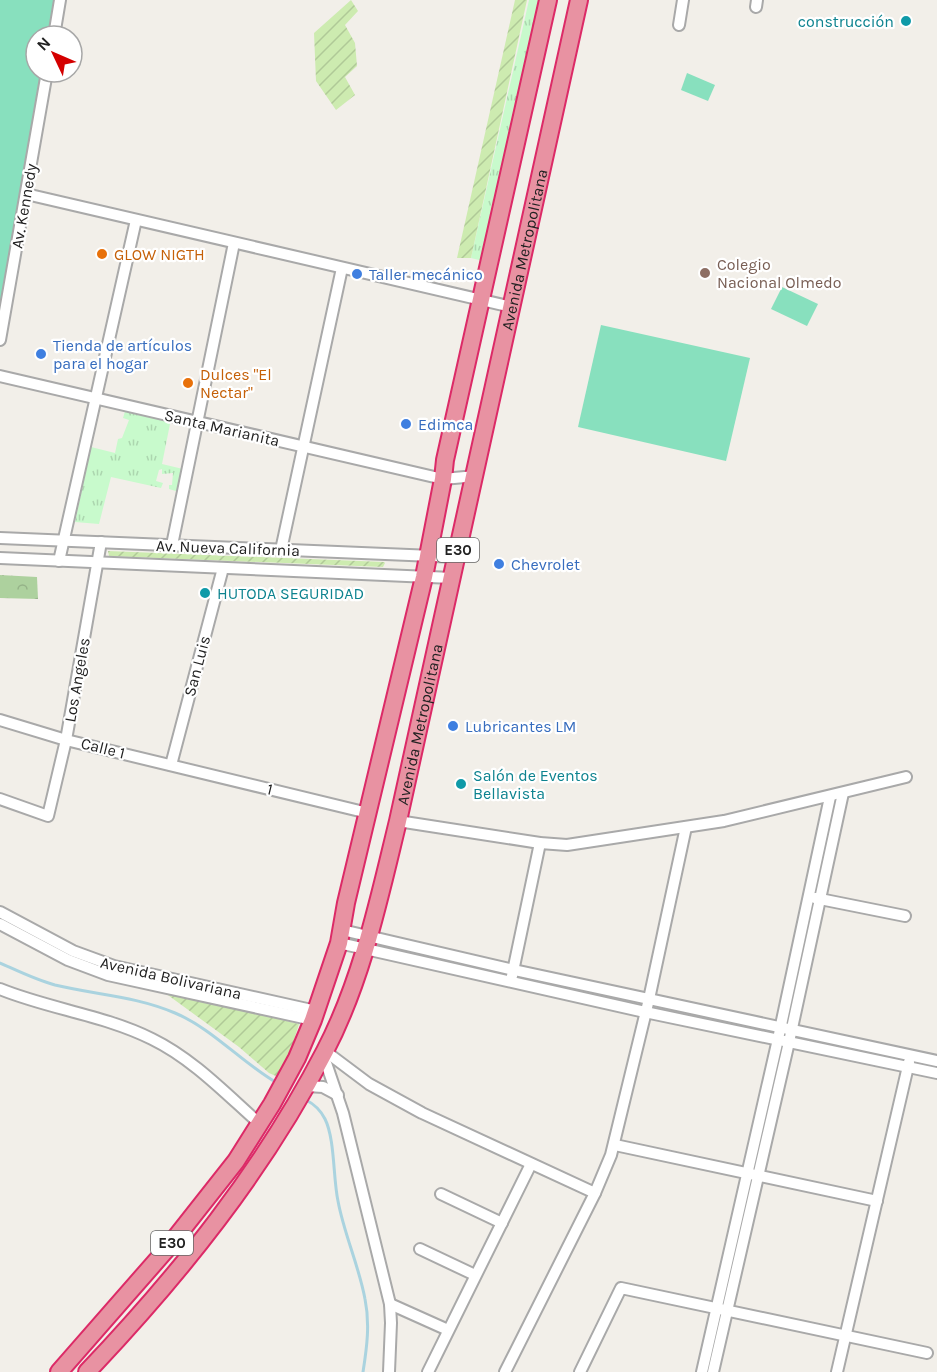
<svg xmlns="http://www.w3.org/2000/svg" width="937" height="1372" font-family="Karla,sans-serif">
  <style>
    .forest { fill: url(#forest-crowns) }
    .park { fill: url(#park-tufts) }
    .garden { fill: url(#garden-furrows) }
    .pitch { fill: #88e0be }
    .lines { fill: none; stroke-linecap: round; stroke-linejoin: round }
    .stream { stroke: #aad3df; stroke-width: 3 }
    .minor-casing { stroke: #a9a9a9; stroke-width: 14 }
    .highway-casing { stroke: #dc2a67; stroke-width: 20 }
    .minor { stroke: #fff; stroke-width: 10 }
    .highway { stroke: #e892a2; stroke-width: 16 }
    .culture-dot { fill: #0f9aa8; stroke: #fff; stroke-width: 2 }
    .food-dot { fill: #e8710a; stroke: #fff; stroke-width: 2 }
    .education-dot { fill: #8d6e63; stroke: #fff; stroke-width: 2 }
    .shop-dot { fill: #3f7fe0; stroke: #fff; stroke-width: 2 }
    .labels { text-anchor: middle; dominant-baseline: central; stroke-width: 4.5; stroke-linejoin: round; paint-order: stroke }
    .shield { fill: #fff; stroke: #646464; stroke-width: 1.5 }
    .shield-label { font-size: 15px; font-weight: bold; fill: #222 }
    .culture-label { font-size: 16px; fill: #0d838f; stroke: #fff; text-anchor: start }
    .street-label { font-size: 16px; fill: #222; stroke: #fff }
    .food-label { font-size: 16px; fill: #c56008; stroke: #fff; text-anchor: start }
    .education-label { font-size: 16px; fill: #785e54; stroke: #fff; text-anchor: start }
    .shop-label { font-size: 16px; fill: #366cbe; stroke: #fff; text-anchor: start }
  </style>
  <defs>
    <pattern id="forest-crowns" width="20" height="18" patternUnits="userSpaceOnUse" patternTransform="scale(1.5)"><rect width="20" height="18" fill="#add19e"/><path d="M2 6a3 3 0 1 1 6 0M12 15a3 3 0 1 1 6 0" fill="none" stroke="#95b388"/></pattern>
    <pattern id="park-tufts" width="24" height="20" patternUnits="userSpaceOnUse" patternTransform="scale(1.5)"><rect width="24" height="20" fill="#c8facc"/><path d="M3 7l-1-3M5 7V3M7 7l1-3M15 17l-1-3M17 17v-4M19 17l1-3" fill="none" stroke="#acd6af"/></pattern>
    <pattern id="garden-furrows" width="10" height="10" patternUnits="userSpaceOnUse" patternTransform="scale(1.5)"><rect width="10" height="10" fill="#cdebb0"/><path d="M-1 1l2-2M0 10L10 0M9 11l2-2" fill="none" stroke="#b0c997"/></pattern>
  </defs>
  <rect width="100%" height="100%" fill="#f2efe9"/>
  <path class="forest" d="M0 575 37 577 38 599 0 598Z"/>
  <g class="park">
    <path d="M529 0H541L483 261 471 258Z"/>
    <path d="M126 408 171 419 162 464 183 469 179 492 169 489V485H172L173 473 162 474V469L159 470 156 481 163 483 161 488 111 477 99 524 75 522 91 447 115 453 118 439 122 438 129 420 123 418Z"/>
  </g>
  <g class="garden">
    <path d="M351 0 358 11 345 25 355 43 357 66 345 77 355 95 336 110 316 81 314 33Z"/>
    <path d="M515 0H527L471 258H457Z"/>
    <path d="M108 551 384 562 385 563 383 567 109 556Z"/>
    <path d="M161 990 299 1024 289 1056 278 1077 269 1073 239 1047Z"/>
  </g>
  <g class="pitch">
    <path d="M0 0H57L50 36H36V72H44L0 316Z"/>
    <path d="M687 73 715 85 708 101 681 90Z"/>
    <path d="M782 287 818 304 807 326 771 309Z"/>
    <path d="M601 325 750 358 726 461 578 427Z"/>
  </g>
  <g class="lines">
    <g class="stream">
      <path d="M0 963C18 971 36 980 55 985 97 995 135 996 175 1013 213 1029 242 1063 277 1083"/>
      <path d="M306 1100C314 1104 321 1111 325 1119 335 1139 333 1178 338 1201 344 1234 359 1266 365 1299 370 1323 367 1347 363 1372"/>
    </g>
    <defs>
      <g id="minor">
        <path d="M756 7 757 0"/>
        <path d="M679 25 683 0"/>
        <path d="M54 36 60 0"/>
        <path d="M26 194 512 307"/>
        <path d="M0 340 47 72"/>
        <path d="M0 376 443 479 476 476"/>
        <path d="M0 538 457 557"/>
        <path d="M172 545 234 243"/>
        <path d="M281 550 342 268"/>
        <path d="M0 558 452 578"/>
        <path d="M59 561 136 220"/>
        <path d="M0 720 66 740 368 813"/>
        <path d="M171 765 223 568"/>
        <path d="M0 799 48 816 66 740 101 542"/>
        <path d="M398 821 540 843 567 845 724 821 906 777"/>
        <path d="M815 898 905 916"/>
        <path d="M0 912 73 951 114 966 316 1011"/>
        <path d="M0 924 68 960 108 975 313 1020"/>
        <path d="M342 930 514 970 937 1061"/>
        <path d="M339 943 645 1012 937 1073"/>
        <path d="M512 976 540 843"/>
        <path d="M0 989C49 1009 104 1015 152 1039 193 1059 226 1094 260 1124"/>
        <path d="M325 1051 369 1084 422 1113 595 1193"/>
        <path d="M323 1054 343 1113 390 1304 391 1323 389 1372"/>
        <path d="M307 1086 323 1087 338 1095"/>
        <path d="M615 1145 877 1201"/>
        <path d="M441 1194 502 1223"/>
        <path d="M420 1249 475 1275"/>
        <path d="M390 1304 448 1330"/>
        <path d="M428 1372 531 1164"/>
        <path d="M505 1372 595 1193 611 1155 649 999 686 827"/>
        <path d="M580 1372 621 1288 927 1353"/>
        <path d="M702 1372 778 1039 830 797"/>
        <path d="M713 1372 789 1042 843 793"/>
        <path d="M837 1372 909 1062"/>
      </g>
      <g id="highway">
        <path d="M59 1372 165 1251 236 1161 272 1104 297 1058 313 1020 339 943 346 903 424 577 443 479 445 460 548 0"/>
        <path id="s1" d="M87 1372C180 1274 263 1171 325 1051 362 980 379 899 398 821L579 0"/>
      </g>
    </defs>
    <use href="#minor" class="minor-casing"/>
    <use href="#highway" class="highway-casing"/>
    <use href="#minor" class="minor"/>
    <use href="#highway" class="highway"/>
  </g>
  <g class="culture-dot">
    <circle cx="906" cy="21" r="6"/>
    <circle cx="205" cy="593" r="6"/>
    <circle cx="461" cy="784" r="6"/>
  </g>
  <g class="food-dot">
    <circle cx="102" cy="254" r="6"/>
    <circle cx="188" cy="383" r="6"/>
  </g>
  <circle class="education-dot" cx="705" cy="273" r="6"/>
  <g class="shop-dot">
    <circle cx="357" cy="274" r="6"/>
    <circle cx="41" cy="354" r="6"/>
    <circle cx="406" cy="424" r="6"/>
    <circle cx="499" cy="564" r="6"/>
    <circle cx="453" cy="726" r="6"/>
  </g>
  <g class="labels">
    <g class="shield">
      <rect x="437" y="538" width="42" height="24" rx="4.5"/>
      <rect x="151" y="1231" width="42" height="24" rx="4.5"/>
    </g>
    <g class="shield-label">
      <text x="458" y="550">E30</text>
      <text x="172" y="1243">E30</text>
    </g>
    <g class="culture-label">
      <text x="894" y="21" text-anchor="end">construcción</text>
      <text x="217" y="593">HUTODA SEGURIDAD</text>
      <text x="473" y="775">Salón de Eventos<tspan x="473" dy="18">Bellavista</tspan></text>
    </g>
    <g class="street-label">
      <text transform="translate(24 206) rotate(-80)">Av. Kennedy</text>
      <text stroke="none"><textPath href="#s1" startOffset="1228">Avenida Metropolitana</textPath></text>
      <text transform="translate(222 428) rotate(13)">Santa Marianita</text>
      <text transform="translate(228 548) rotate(2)">Av. Nueva California</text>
      <text transform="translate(197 666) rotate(-75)">San Luis</text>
      <text transform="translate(77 680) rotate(-80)">Los Angeles</text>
      <text stroke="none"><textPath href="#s1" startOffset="742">Avenida Metropolitana</textPath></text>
      <text transform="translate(103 748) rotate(14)">Calle 1</text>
      <text transform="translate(270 789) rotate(14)">1</text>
      <text transform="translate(171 978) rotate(13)">Avenida Bolivariana</text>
    </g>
    <g class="food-label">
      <text x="114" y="254">GLOW NIGTH</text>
      <text x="200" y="374">Dulces "El<tspan x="200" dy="18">Nectar"</tspan></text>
    </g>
    <g class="education-label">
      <text x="717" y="264">Colegio<tspan x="717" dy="18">Nacional Olmedo</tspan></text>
    </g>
    <g class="shop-label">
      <text x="369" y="274">Taller mecánico</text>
      <text x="53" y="345">Tienda de artículos<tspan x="53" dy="18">para el hogar</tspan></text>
      <text x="418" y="424">Edimca</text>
      <text x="511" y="564">Chevrolet</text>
      <text x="465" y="726">Lubricantes LM</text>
    </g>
  </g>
  <g transform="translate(54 54) rotate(314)"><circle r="28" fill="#ffffff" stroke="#a7a7a7" stroke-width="1.5"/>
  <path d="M0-4.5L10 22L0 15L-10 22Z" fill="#d40000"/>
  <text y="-9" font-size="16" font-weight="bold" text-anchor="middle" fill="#222222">N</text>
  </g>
</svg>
